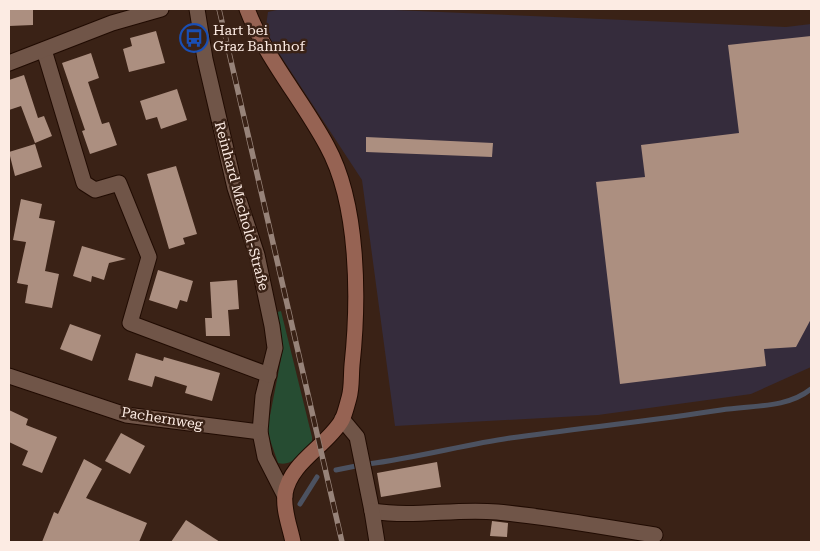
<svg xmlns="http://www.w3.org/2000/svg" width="820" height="551" font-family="'Roboto Serif',serif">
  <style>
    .industrial { fill: #352c3c }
    .green { fill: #264c32 }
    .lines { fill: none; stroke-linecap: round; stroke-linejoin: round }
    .stream { stroke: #4c5261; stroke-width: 5 }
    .building { fill: #ac8f80 }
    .street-casing { stroke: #200b02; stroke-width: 17 }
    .secondary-casing { stroke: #200b02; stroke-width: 17 }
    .street { stroke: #705548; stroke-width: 15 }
    .secondary { stroke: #966353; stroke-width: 15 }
    .rail-casing { stroke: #978379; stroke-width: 5.5 }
    .rail { stroke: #3a2216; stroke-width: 4; stroke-dasharray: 11; stroke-linecap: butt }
    .labels { text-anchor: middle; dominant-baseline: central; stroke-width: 5; stroke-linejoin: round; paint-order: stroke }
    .poi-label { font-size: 14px; fill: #fcebe3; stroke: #3a2216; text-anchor: start }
    .street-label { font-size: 14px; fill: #fcebe3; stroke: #3a2216 }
  </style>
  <rect width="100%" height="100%" fill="#3a2216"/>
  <path class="industrial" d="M281 9H371L786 27 811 24V367L751 394 598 415 395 426 362 180 265 32 268 12Z"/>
  <path class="green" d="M281 311 312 437V442C302 452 293 467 278 463L267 431 281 359 282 339 277 312Z"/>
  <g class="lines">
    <g class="stream">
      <path d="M368 464C416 458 463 445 510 438 580 428 651 421 721 410 751 405 786 409 811 389"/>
      <path d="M336 470 356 466"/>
      <path d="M300 504 317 477"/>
    </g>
  </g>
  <g class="building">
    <path d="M9 9H33V25L9 26Z"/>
    <path d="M156 31 165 63 129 72 123 49 132 46 130 38Z"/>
    <path d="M811 36V319L796 347 764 349 766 366 620 384 596 182 645 177 641 145 739 133 728 45Z"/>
    <path d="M91 53 99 78 88 82 102 124 109 122 117 145 90 154 82 131 85 130 62 63Z"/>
    <path d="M24 75 38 118 44 116 52 136 35 143 21 106 9 110V80Z"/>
    <path d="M177 89 187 120 161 129 157 117 146 120 140 101Z"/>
    <path d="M366 137 493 143 492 157 366 152Z"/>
    <path d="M35 144 42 167 15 176 9 152Z"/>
    <path d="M176 166 197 234 183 238 185 244 169 249 147 174Z"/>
    <path d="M21 199 42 204 39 218 55 221 45 271 59 274 52 308 25 303 28 285 17 283 26 242 13 240Z"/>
    <path d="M82 246 126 259 109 263 104 280 92 276 91 282 73 276Z"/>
    <path d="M158 270 193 281 187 302 180 300 177 309 149 300Z"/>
    <path d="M237 280 239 309 228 310 230 336H206L205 318H212L210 282Z"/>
    <path d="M70 324 101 335 92 361 60 349Z"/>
    <path d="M136 353 163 361 164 357 220 373 212 401 185 393 187 386 155 376 152 387 128 380Z"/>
    <path d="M9 410 28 419 26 425 57 437 42 473 22 465 28 451 9 442Z"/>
    <path d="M121 433 145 446 130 474 105 461Z"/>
    <path d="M84 459 102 469 86 498 147 523 139 542H42L54 512 58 514Z"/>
    <path d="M437 462 441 487 381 497 377 473Z"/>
    <path d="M186 520 220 542H171Z"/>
    <path d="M492 521 508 523 507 537 490 536Z"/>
  </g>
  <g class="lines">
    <defs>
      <g id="street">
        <path d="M197 9 205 59 235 188 257 255 272 326 275 348 263 396 260 432 265 457 285 496"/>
        <path d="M44 50 84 183 95 190 119 183 149 257 130 323 269 375"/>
        <path d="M9 63 112 23 161 9"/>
        <path d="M9 376 126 415 260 432"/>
        <path d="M342 419 357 437 372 511C415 518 454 508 497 512 550 517 603 527 655 535"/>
        <path d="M372 511 377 542"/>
      </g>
      <path id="secondary" d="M247 9C266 59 302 99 327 146 359 204 359 300 352 365 351 376 352 388 349 398 347 405 345 414 342 420 327 446 290 462 285 494 283 510 290 527 293 542"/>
    </defs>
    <use href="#street" class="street-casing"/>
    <use href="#secondary" class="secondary-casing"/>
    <use href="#street" class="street"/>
    <use href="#secondary" class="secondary"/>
    <defs>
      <path id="rail" d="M219 9 342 542"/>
    </defs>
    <use href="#rail" class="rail-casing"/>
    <use href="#rail" class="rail"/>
  </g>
  <defs>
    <symbol id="bus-ring" viewBox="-11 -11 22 22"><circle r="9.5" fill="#3a2216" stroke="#1a4fb4" stroke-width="1.5"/><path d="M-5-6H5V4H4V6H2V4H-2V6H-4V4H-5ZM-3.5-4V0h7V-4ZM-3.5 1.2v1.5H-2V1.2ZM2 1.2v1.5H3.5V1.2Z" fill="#1a4fb4"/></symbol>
  </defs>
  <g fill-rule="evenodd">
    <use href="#bus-ring" x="178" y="22" width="32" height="32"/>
  </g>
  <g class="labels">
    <g class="poi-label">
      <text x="213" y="30">Hart bei<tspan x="213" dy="16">Graz Bahnhof</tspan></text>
    </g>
    <g class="street-label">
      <text transform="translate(242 206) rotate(75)">Reinhard Machold-Straße</text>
      <text transform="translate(162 418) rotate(9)">Pachernweg</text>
    </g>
  </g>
  <rect width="820" height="551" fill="none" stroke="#fcebe3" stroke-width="20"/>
</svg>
